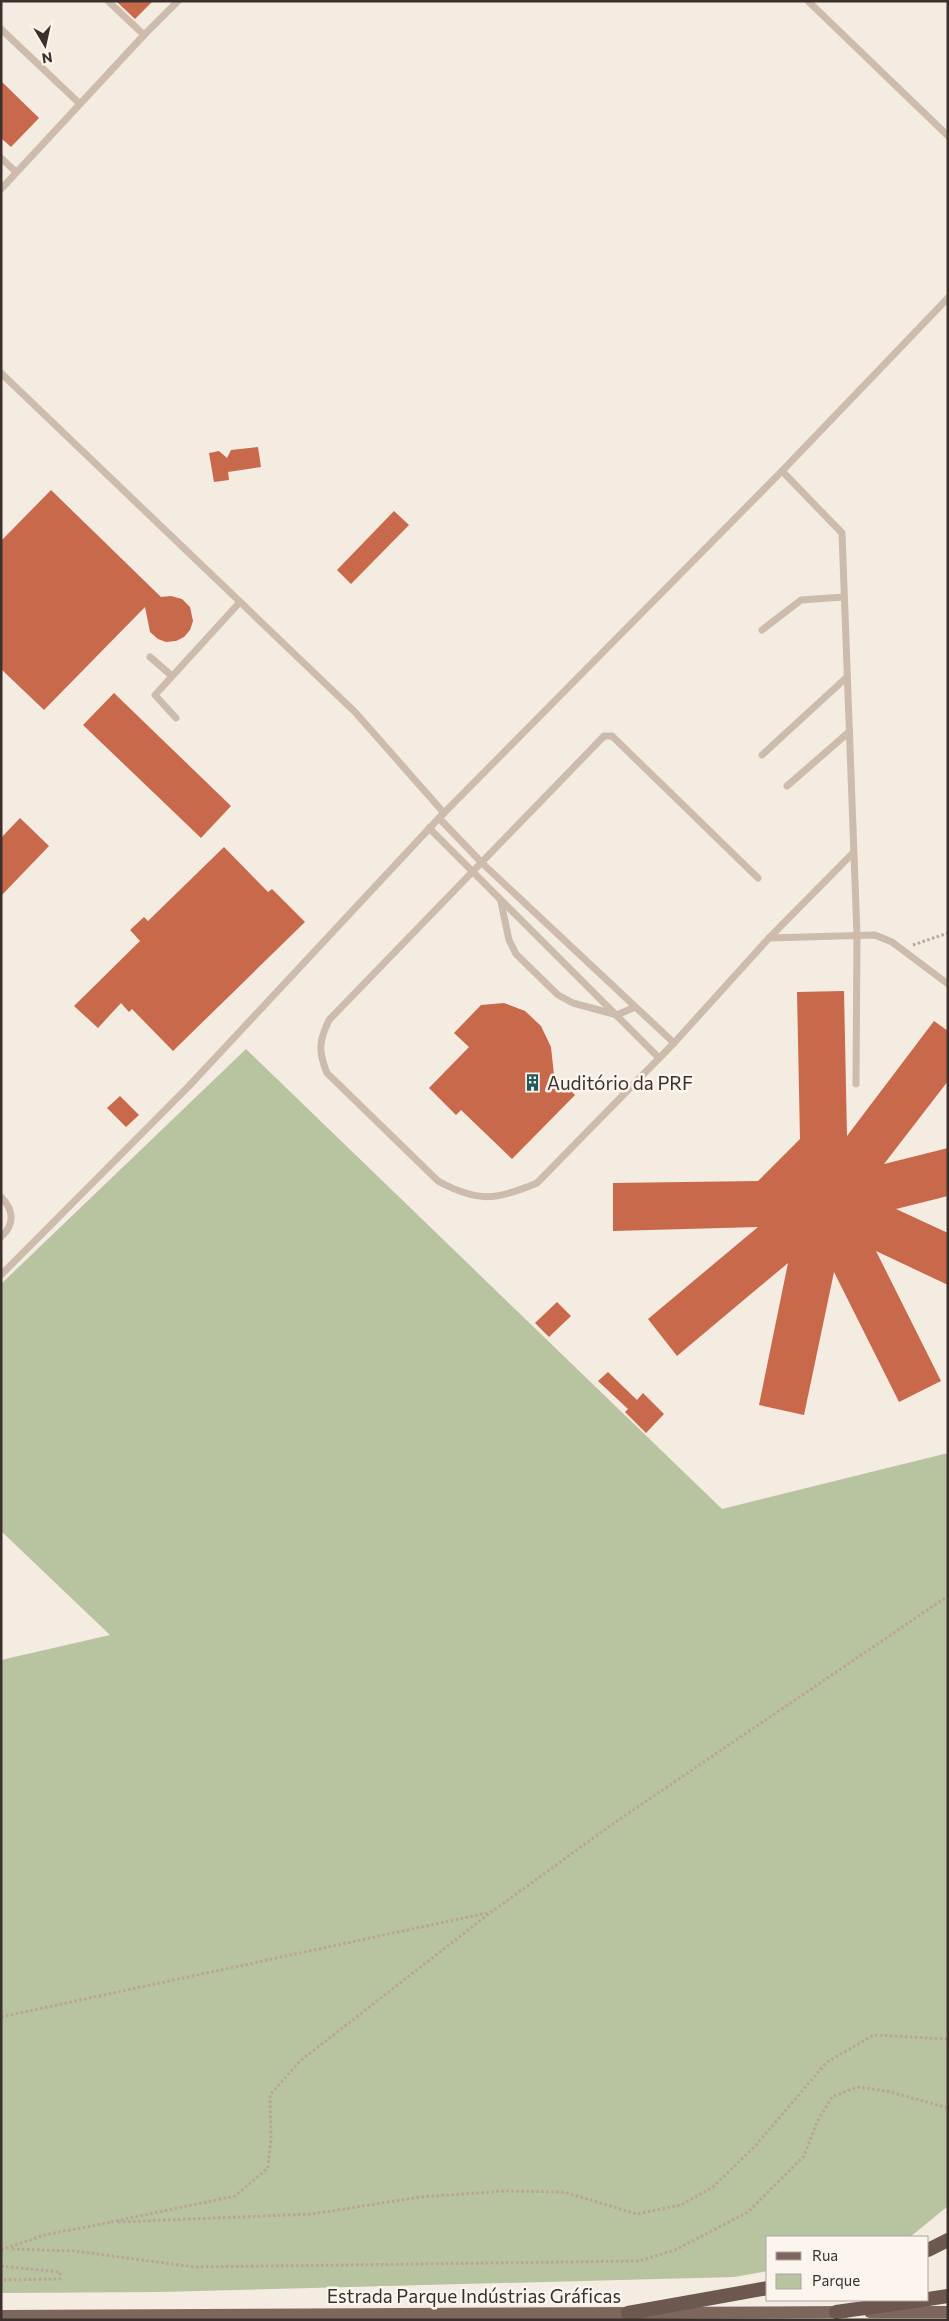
<svg xmlns="http://www.w3.org/2000/svg" width="949" height="2321" font-family="Commissioner,sans-serif">
  <style>
    .green { fill: #b8c4a0 }
    .building { fill: #c8694b }
    .lines { fill: none; stroke-linecap: round; stroke-linejoin: round }
    .path { stroke: #b9a596; stroke-width: 3; stroke-dasharray: 2.5 2.5; stroke-linecap: butt }
    .service { stroke: #cdbbac; stroke-width: 7 }
    .primary { stroke: #7d675c; stroke-width: 12 }
    .trunk { stroke: #6c584f; stroke-width: 14 }
    .labels { text-anchor: middle; dominant-baseline: central; stroke-width: 5; stroke-linejoin: round; paint-order: stroke }
    .poi-label { font-size: 19px; fill: #3b302b; stroke: #fbf5ee; text-anchor: start }
    .street-label { font-size: 19px; fill: #3b302b; stroke: #fbf5ee }
  </style>
  <rect width="100%" height="100%" fill="#f4ebe1"/>
  <path class="green" d="M246 1049 722 1509 948 1453V2206L910 2237H768V2271L734 2277 159 2292 1 2293V1660L110 1635 1 1531V1284Z"/>
  <g class="building">
    <path d="M116 1H153L135 19Z"/>
    <path d="M1 81 39 118 11 147 1 138Z"/>
    <path d="M258 447 261 467 228 472 229 480 214 482 209 453 219 451 227 458 231 450Z"/>
    <path d="M51 490 161 597 171 596 182 599 190 607 193 621 190 630 184 637 176 641 166 642 158 639 150 632 145 607 44 710 1 669V541Z"/>
    <path d="M394 511 409 525 351 584 337 570Z"/>
    <path d="M114 693 231 806 201 838 83 725Z"/>
    <path d="M20 818 49 846 1 896V838Z"/>
    <path d="M224 847 268 892 272 889 305 922 173 1051 132 1009 129 1012 121 1003 98 1028 74 1006 140 941 130 930 144 917 148 921Z"/>
    <path d="M844 991 847 1136 934 1021 948 1031V1081L884 1164 948 1148V1196L896 1209 948 1233V1285L876 1251 941 1381 899 1402 834 1272 804 1415 759 1405 788 1263 677 1356 648 1319 758 1227 613 1231V1183L758 1181 800 1139 797 992Z"/>
    <path d="M504 1003 525 1011 541 1026 551 1047 554 1075 575 1095 512 1159 461 1110 456 1115 429 1088 469 1047 454 1033 481 1005Z"/>
    <path d="M120 1096 139 1115 126 1127 107 1108Z"/>
    <path d="M557 1302 571 1316 549 1337 535 1323Z"/>
    <path d="M608 1372 637 1400 643 1393 664 1414 646 1433 625 1412 628 1409 598 1381Z"/>
  </g>
  <g class="lines">
    <g class="path">
      <path d="M913 945 948 933"/>
      <path d="M1 2017 487 1913"/>
      <path d="M111 2222 235 2196 268 2168 271 2137 270 2095 300 2061 490 1913 614 1823 948 1596"/>
      <path d="M118 2222 312 2214 420 2197 505 2191 564 2192 637 2214 681 2205 713 2187 756 2145 827 2062 874 2035 948 2039"/>
      <path d="M12 2249 74 2251 195 2267 639 2261 675 2250 748 2212 804 2156 817 2122 832 2097 857 2087 887 2091 948 2108"/>
      <path d="M1 2250 44 2235 112 2222"/>
      <path d="M1 2266 60 2272V2279L1 2280"/>
    </g>
    <g class="service">
      <path d="M108 1 144 35"/>
      <path d="M808 1 948 136"/>
      <path d="M1 29 79 103"/>
      <path d="M1 158 16 172"/>
      <path d="M1 189 144 35 178 1"/>
      <path d="M1 373 355 712 444 813"/>
      <path d="M782 471 842 533 857 935 856 1084"/>
      <path d="M762 630 801 600 844 597"/>
      <path d="M150 657 172 676"/>
      <path d="M176 718 155 695 240 602"/>
      <path d="M762 755 847 677"/>
      <path d="M787 786 849 732"/>
      <path d="M439 818 482 863 674 1043"/>
      <path d="M429 828 659 1058"/>
      <path d="M853 853 769 938 875 935 892 942 948 984"/>
      <path d="M758 878 612 736H604L329 1020C319 1041 318 1051 327 1073L438 1181C478 1203 497 1200 537 1183L674 1043 769 938"/>
      <path d="M501 902 509 940 516 954 558 995 573 1003 617 1015 635 1007"/>
      <path d="M1 1197C14 1210 15 1224 1 1237"/>
      <path d="M1 1275 189 1086 439 818 782 471 948 298"/>
    </g>
    <g class="primary">
      <path d="M870 2312H948"/>
      <path d="M1 2316 845 2312"/>
    </g>
    <g class="trunk">
      <path d="M928 2250 948 2240"/>
      <path d="M928 2299 948 2296"/>
      <path d="M836 2312 923 2300"/>
      <path d="M628 2313 768 2288"/>
    </g>
  </g>
  <defs>
    <symbol id="building-bare" viewBox="-9 -9 18 18"><path d="M-4-6H4V6H1V3H-1V6H-4ZM-2.5-4.3h1.7v1.8h-1.7ZM.8-4.3h1.7v1.8H.8ZM-2.5-1h1.7V.8h-1.7ZM.8-1h1.7V.8H.8Z" fill="#1f5a5e" stroke="#fbf5ee" stroke-width="2.5" paint-order="stroke"/></symbol>
  </defs>
  <g fill-rule="evenodd">
    <use href="#building-bare" x="520" y="1070" width="25" height="25"/>
  </g>
  <g class="labels">
    <g class="poi-label">
      <text x="547" y="1082">Auditório da PRF</text>
    </g>
    <g class="street-label">
      <text x="474" y="2295">Estrada Parque Indústrias Gráficas</text>
    </g>
  </g>
  <rect width="949" height="2321" fill="none" stroke="#3b302b" stroke-width="5"/>
  <rect x="766" y="2236" width="162" height="65" fill="#fbf5ee" stroke="#aea6a0"/>
  <rect x="776" y="2252" width="25" height="8" fill="#7d675c" stroke="#aea6a0"/>
  <text x="812" y="2261" font-size="15" fill="#3b302b">Rua</text>
  <rect x="776" y="2274" width="25" height="15" fill="#b8c4a0" stroke="#aea6a0"/>
  <text x="812" y="2286" font-size="15" fill="#3b302b">Parque</text>
  <g transform="translate(45 45) rotate(171)" stroke="#fbf5ee" stroke-width="4" paint-order="stroke">
  <path d="M0-4L9 19L0 12L-9 19Z" fill="#3b302b"/>
  <text y="-8" font-size="14" font-weight="bold" text-anchor="middle" fill="#3b302b">N</text>
  </g>
</svg>
